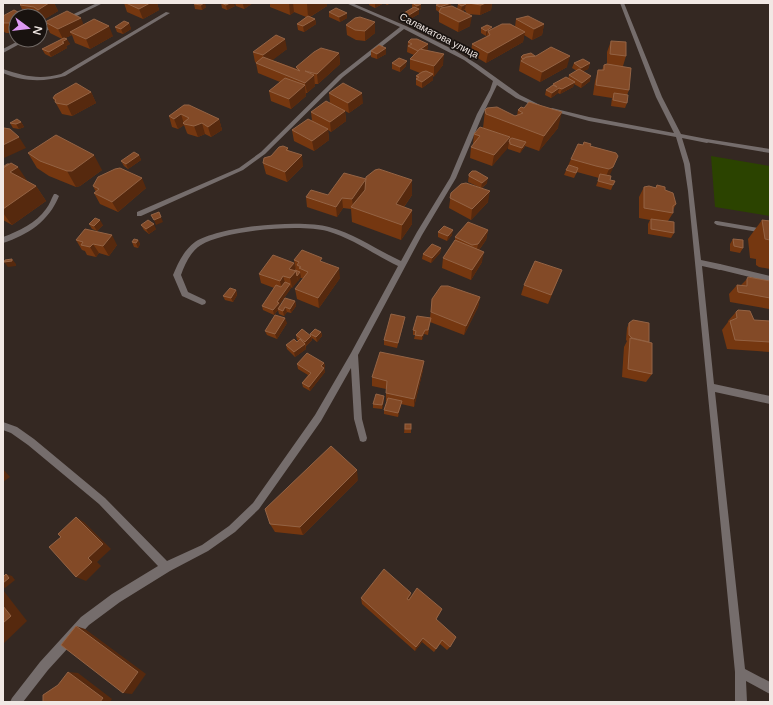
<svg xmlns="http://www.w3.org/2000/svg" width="773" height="705" font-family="'Varela Round',sans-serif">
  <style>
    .green { fill: #2b4300 }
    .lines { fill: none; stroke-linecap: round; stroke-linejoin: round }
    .service { fill: #756d6c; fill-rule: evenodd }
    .minor { fill: #756d6c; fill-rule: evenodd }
    .wall { fill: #753710 }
    .shaded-wall { fill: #56290e }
    .building { fill: #834a27; stroke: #946344 }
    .labels { text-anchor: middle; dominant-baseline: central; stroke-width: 3.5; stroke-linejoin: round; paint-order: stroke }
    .far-street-label { font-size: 10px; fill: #f1e8e4; stroke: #18120f }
  </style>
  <rect width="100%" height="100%" fill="#342822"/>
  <path class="green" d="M711 156 770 166V216L715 207Z"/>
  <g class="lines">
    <g class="service">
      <path d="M707 139 770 149V153L705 142V140Z"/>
      <path d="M715 221H717L770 230V234L717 225 714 223Z"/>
      <path d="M720 264 770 276V282L717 269 716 267 717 265Z"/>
    </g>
    <g class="minor">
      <path d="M97 3H103L40 34V30Z"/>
      <path d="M346 3H352L406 26 454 50 477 64 520 95 540 105 537 107 516 98 497 85 483 114 456 178 422 235 358 355 362 419 367 438 366 441 363 442 360 441 354 419 351 368 321 421 259 509 235 532 208 551 170 571 120 602 89 625 48 670 23 702H10L12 698 40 662 81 617 112 594 158 566 99 504 28 445 11 433 3 430V422L17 427 34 439 105 498 167 561 202 545 229 526 253 503 315 415 351 353 398 266C375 255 352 238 327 231 300 224 225 230 201 245 190 252 185 264 181 275L188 292 205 300 206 302 205 304 202 305 182 296 173 275C178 263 184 250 195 242 219 226 301 219 329 227 355 234 377 250 401 261L417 232 450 178 477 114 490 90 493 81 464 60 404 29 343 77 265 154 243 170 141 216H137V212L239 168 261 152 339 75 400 27Z"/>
      <path d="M620 3H624L662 97 681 134 707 139 710 141 707 143 682 138 690 164 701 260 720 264 724 267 720 270 702 266 714 384 770 396V404L715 392 745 669 770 682V694L746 681 747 702H735V672L688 191 684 164 676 137 589 121 549 110 552 108 589 117 674 133 656 97Z"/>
      <path d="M166 12 170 13 65 76C44 82 24 82 3 73V69C24 76 39 80 61 74Z"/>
      <path d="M20 40H27L3 53V49Z"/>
      <path d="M54 194H56L59 196C49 221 28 235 3 243V237C19 231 36 223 46 209 50 204 51 199 54 194Z"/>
    </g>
  </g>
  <g class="wall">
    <path d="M22 3H54L58 11 43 20 40 18V16L25 15 20 5Z"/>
    <path d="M124 3H157L159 10 143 19 127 12Z"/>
    <path d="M195 3 206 7 202 10 195 9 194 4Z"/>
    <path d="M221 3 235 6 227 10 222 8Z"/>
    <path d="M235 3H253L244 9 236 6Z"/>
    <path d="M270 3H327V6L310 17 315 19 316 24 304 32 298 30 297 24 306 17 294 12 290 15 270 7Z"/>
    <path d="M369 3H391L387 5 384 3 375 8 369 5Z"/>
    <path d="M411 3H422H421V9L419 10V14L408 20 404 18V13L412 8V4Z"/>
    <path d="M451 3 450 7 457 9 458 4 464 3H492L491 10 480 15 467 14 465 10 462 11 470 26 458 32 439 22V12L436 10V5Z"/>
    <path d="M14 10 15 33H6L3 31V16Z"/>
    <path d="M329 12 347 18 340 22 329 17Z"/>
    <path d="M516 19 544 24 542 35 532 40 524 35 523 42 486 63 471 54 472 44 487 37V35L486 36 481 33V28L492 29 515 27Z"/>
    <path d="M45 22 84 25 113 36 90 49 75 43 72 35 65 38 70 44 66 46 67 48 51 57 45 54 42 49 62 39 50 33Z"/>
    <path d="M129 23 131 29 123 34 117 32 115 27Z"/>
    <path d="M346 25 375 33 365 41 356 40 347 35Z"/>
    <path d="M611 41 626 56 623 66 629 90 627 95V103L625 108 611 106 612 98 593 95 595 81 598 70H602L604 65 607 64V52Z"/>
    <path d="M408 42 428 44V49L426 50 443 65 433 77V80L422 88 416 85V76L420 73 410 69V59L414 55 407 52Z"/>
    <path d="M287 49 272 60 297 69 296 67 339 53 340 64 318 84H315V86L307 93H306V96L291 109 271 101 269 91 280 82 258 73 256 63 255 62 253 52Z"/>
    <path d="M371 51 386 54 377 59 371 57Z"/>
    <path d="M535 56 567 67 540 82 519 71 521 57Z"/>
    <path d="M392 63 406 66 400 72 392 69Z"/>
    <path d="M574 63H590L588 69 583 71 590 81 581 88 574 84 573 87 560 94 558 93 551 98 545 95 546 90 553 85V84L568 79 569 75 577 71 572 68Z"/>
    <path d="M91 92 96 103 72 116 62 114 53 98Z"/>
    <path d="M329 93 363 103 349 113 345 111 346 121 331 132 328 130 329 140 314 151 294 141 292 130 312 121 311 112 330 103Z"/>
    <path d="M184 105 219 119 222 130 211 137 205 134 198 137 188 134 187 133 184 125 178 129 172 127 169 116Z"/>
    <path d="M485 110 515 116H517L518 110 558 128 539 151 525 146 524 148 520 153 508 149V147L492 166 470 158 471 147 474 144H473L474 134 483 128Z"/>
    <path d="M21 122 24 127 19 129 13 128 10 123Z"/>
    <path d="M583 145 590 146 616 153 609 176 610 180 613 185 611 190 596 186 599 178 577 172 574 178 564 175 571 159Z"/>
    <path d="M288 148V150L303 166 287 182 266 174 263 163 271 156Z"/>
    <path d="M28 153 102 170 80 186 76 187 49 176 37 168Z"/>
    <path d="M139 155 141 160 128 169 124 166 121 161Z"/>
    <path d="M3 167 36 186 46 201 12 225 3 220Z"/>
    <path d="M469 174 487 183 482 188 488 202 471 220 449 208 451 193 481 188 468 182Z"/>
    <path d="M657 185 665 190 676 204 673 210V213L668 221 674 233 671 238 648 234V224L650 220 639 218V197L644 187 655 188Z"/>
    <path d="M93 186 146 188 118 212 100 204 94 193 96 192Z"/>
    <path d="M328 195H412L404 207 412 210V224L401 240 352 222 351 209 343 208 337 217 307 207 306 197Z"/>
    <path d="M762 220 770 221V269L759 267 756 265V259L750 258 748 239Z"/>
    <path d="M89 224 103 225 97 231 92 229Z"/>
    <path d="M141 225 156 229 149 234 144 230Z"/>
    <path d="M488 230 486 240 479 250 482 262 471 280 442 268 443 258 455 241V237Z"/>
    <path d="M438 232 452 235 447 241 438 237Z"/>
    <path d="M733 239 743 248 740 253 730 251V244Z"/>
    <path d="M76 240 117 245 109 256 99 253 96 257 87 255 85 251 82 250Z"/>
    <path d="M138 240 140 244 138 248 134 247 132 242Z"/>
    <path d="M441 248 440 253 431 263 422 259 423 254Z"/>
    <path d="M294 260 323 262 340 278 319 308 297 299 295 289 303 278H301V277L298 281V280L292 288 291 287V288L279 305 280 306 295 301 296 306 291 313 287 312 284 316 279 314 278 310 274 315 263 310 262 306 274 288 261 283 259 274 294 263 296 270Z"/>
    <path d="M747 279 770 281V308L769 309 730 302 729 294 737 285H741Z"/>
    <path d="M558 280 548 304 521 295 524 285Z"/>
    <path d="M236 290 237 295 233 302 225 300 223 296Z"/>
    <path d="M480 297 478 307 464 335 430 322 428 335 424 334 422 340 414 339 415 335H413V330L430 318 432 299Z"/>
    <path d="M736 312 754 320 770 321V352L727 349 722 330 728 322V321Z"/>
    <path d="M404 322 397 348 384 345V340Z"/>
    <path d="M287 323 277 339 267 335 265 331Z"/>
    <path d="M629 323 649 342 652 374 646 382 622 377 624 347 627 341 626 340 627 328Z"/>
    <path d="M321 332 322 336 317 342 312 338V340L306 346V349L295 357 287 349 286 345 297 342 299 341 297 340 296 335 311 336 310 334Z"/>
    <path d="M324 363 325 367 324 368 325 372 310 391 303 387 302 383 308 375 298 369 297 364Z"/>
    <path d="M423 370 414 407 401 404 398 417 384 414V410L387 401H386V389L372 386V377Z"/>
    <path d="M384 400 382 409 373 408V404Z"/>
    <path d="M405 424H411V433H404Z"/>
    <path d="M358 480 303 535 275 532 270 524Z"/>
    <path d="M411 593 410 598 442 609 436 620 450 647 447 650 440 644 434 652 422 642 415 651 362 604 361 598Z"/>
  </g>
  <g class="shaded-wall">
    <path d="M49 3H54L58 11 43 20 38 10Z"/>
    <path d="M150 3H157L159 10 143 19 139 9Z"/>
    <path d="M204 3H205L206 7 202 10 201 5Z"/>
    <path d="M230 3H234L235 6 227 10 226 5Z"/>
    <path d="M245 3H253L244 9 243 4Z"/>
    <path d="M289 3H293L294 12 290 15Z"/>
    <path d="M307 3H327V6L308 18Z"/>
    <path d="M375 3H384L375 8Z"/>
    <path d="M451 3 450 8 440 13V7Z"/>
    <path d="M486 3H492L491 10 480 15 481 5Z"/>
    <path d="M421 4V9L419 10V14L408 20 409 15 417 10V6Z"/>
    <path d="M466 4 465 9 461 11 462 6Z"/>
    <path d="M347 13V18L340 22 339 17Z"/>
    <path d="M472 16 470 26 458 32 459 22Z"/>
    <path d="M81 18 85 28 70 32 72 35 63 39 58 29Z"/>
    <path d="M315 19 316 24 304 32 303 26Z"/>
    <path d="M16 20V33H15L9 23Z"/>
    <path d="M375 22V33L365 41V31Z"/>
    <path d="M129 23 131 29 123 34 121 29Z"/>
    <path d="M544 24 542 35 532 40 534 29Z"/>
    <path d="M109 26 113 36 90 49 86 39Z"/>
    <path d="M492 27 491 33 488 31 487 35 486 36V31Z"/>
    <path d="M525 32 523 42 486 63 488 53Z"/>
    <path d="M67 39 70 44 66 46 67 48 51 57 49 52 62 42Z"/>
    <path d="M285 39 287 49 265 66 263 55Z"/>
    <path d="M428 44V49L417 56 418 51Z"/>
    <path d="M386 48V54L377 59V54Z"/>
    <path d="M339 53 340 64 318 84 317 74Z"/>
    <path d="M444 54 443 65 434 77V66Z"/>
    <path d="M570 56 567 67 540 82 542 72Z"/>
    <path d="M407 61 406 66 400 72V67Z"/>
    <path d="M590 63 588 69 580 73 581 68Z"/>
    <path d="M433 74V80L422 88V82Z"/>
    <path d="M314 75 315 86 307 93 305 83Z"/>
    <path d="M591 76 590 81 581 88 582 83Z"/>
    <path d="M575 82 573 87 560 94 562 89Z"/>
    <path d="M305 85 306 96 291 109 289 99Z"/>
    <path d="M559 88 558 93 551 98 552 93Z"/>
    <path d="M91 92 96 103 72 116 67 105Z"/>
    <path d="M362 93 363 103 349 113 348 103Z"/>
    <path d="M345 111 346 121 331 132 330 122Z"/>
    <path d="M562 112 558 128 539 151 544 136Z"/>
    <path d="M181 114 184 124 183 123 184 125 178 129 174 119Z"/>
    <path d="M219 119 222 130 211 137 208 127Z"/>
    <path d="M21 122 24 127 19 129 16 124Z"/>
    <path d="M202 123 205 134 198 137 194 126Z"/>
    <path d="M328 129 329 140 314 151 312 141Z"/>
    <path d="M19 137 26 148 4 158 3 156V145Z"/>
    <path d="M510 137 508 148 492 166 494 155Z"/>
    <path d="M526 142 524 148 520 153 522 148Z"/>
    <path d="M94 155 102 170 80 186 76 187 67 171Z"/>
    <path d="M139 155 141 160 128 169 126 164Z"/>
    <path d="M302 155 303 166 287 182 285 172Z"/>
    <path d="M618 156 609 177 605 179 609 169Z"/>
    <path d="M18 167 28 182 10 172Z"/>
    <path d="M142 178 146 188 118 212 112 202Z"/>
    <path d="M488 178 487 183 481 188 482 183Z"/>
    <path d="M366 179V189L353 207 352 199Z"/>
    <path d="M412 180V195L395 219 396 204Z"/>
    <path d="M36 186 46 201 12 225 3 213V209Z"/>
    <path d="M490 191 488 202 471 220 472 209Z"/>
    <path d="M342 198 343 208 337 217 336 207Z"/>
    <path d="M412 210V224L401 240 402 225Z"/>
    <path d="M161 217 163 222 156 225 154 220Z"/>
    <path d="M100 220 103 225 97 231 94 226Z"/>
    <path d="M154 224 156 229 149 234 146 229Z"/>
    <path d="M453 230 452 235 447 241 448 236Z"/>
    <path d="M488 230 486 240 476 254 478 244Z"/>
    <path d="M112 235 117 245 109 256 103 246Z"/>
    <path d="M138 240 140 244 138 248 136 243Z"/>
    <path d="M93 244 99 253 96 257 90 247Z"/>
    <path d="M441 248 440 253 431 263 432 258Z"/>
    <path d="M484 252 482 262 471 280 472 270Z"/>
    <path d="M12 259 16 264V266L8 267 4 262Z"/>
    <path d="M294 263 298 281 292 288 290 278 289 269Z"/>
    <path d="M339 268 340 278 319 308 318 298Z"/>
    <path d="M300 272 301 277 298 281 297 276Z"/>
    <path d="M283 276 286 286 282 291 280 281Z"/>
    <path d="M290 284 291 288 279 305 280 307 274 315 273 310 277 302Z"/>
    <path d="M236 290 237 295 233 302 231 298Z"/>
    <path d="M480 297 478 307 464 335 466 326Z"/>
    <path d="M295 301 296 306 291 313 290 309Z"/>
    <path d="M285 307 287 312 284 316 283 311Z"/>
    <path d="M285 318 287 323 277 339 275 334Z"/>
    <path d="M425 330 424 334 422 340V336Z"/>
    <path d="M321 332 322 336 317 342 316 337Z"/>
    <path d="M311 336 312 340 306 346 305 342Z"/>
    <path d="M305 344 306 349 295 357 294 352Z"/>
    <path d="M424 361 423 370 414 407V399Z"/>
    <path d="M324 363 325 367 322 370 321 366Z"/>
    <path d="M324 368 325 372 310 391 309 387Z"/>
    <path d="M384 396V400L382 409V405Z"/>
    <path d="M402 401 398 417V413Z"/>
    <path d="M3 469 10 477 3 482Z"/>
    <path d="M357 470 358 480 303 535 300 527Z"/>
    <path d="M76 517 84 522 111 549 97 562 101 566 86 581 76 577 88 558Z"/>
    <path d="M6 574 12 576 15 580 5 588 3 587V583Z"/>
    <path d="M3 590 27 621 3 644Z"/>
    <path d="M411 593 410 598 406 605 407 599Z"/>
    <path d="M76 626 85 629 146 674 132 694 123 693Z"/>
    <path d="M423 638 422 642 415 651 416 647Z"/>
    <path d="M68 672 78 673 112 699 110 702H100Z"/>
  </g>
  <g class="building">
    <path d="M22 3H49L38 10 34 7 20 5Z"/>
    <path d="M126 3H150L139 9Z"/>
    <path d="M195 3H204L201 5 194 4Z"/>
    <path d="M221 3H230L226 5Z"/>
    <path d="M412 3H420L421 4 417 6Z"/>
    <path d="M441 3H451L440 7 436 5Z"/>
    <path d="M460 3H463L466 4 462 6 458 4Z"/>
    <path d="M468 3H486L481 5Z"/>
    <path d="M452 6 472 16 459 22 439 12 441 8Z"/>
    <path d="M414 7 419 9 409 15 404 13Z"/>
    <path d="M336 8 347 13 339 17 329 12Z"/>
    <path d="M14 10 24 15 23 16H16V20L9 23H3V16Z"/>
    <path d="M67 11 81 18 58 29 45 22Z"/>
    <path d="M308 16 315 19 303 26 297 24Z"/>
    <path d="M528 16 544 24 534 29 516 19Z"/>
    <path d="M360 17 375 22 365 31 355 30 346 25 355 18Z"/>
    <path d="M94 19 109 26 86 39 70 32Z"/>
    <path d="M124 21 129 23 121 29 115 27Z"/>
    <path d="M502 24H510L525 32 488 53 472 44 490 35 488 31Z"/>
    <path d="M487 25 492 27 486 31 481 28Z"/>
    <path d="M276 35 285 39 263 55 253 52Z"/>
    <path d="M64 38 67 39 62 42 64 43 49 52 42 49Z"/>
    <path d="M411 39H417L428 44 418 51 408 46 412 44 408 42Z"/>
    <path d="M611 41 626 42V56L610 54Z"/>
    <path d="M379 45 386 48 377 54 371 51Z"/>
    <path d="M551 47 570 56 542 72 521 61 526 57 536 56Z"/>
    <path d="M321 48 339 53 317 74 305 71 314 75 305 83 256 63 263 57 300 71 296 67 314 52Z"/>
    <path d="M420 49 444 54 434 66 410 59Z"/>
    <path d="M531 53 535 56 526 57 523 59 521 57 523 55Z"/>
    <path d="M399 58 407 61 400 67 392 63Z"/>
    <path d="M583 59 590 63 581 68 574 63Z"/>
    <path d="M607 64 631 68 629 90 596 85 598 70H604V65Z"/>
    <path d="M579 69 591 76 582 83 569 75Z"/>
    <path d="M426 71 433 74 422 82 416 79 419 77 416 76 422 72Z"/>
    <path d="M566 77 575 82 562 89 559 88 552 93 546 90 553 85 557 87 553 84Z"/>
    <path d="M285 78 305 85 289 99 269 91Z"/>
    <path d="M76 83 91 92 67 105 56 103 55 101 56 100 53 98 55 95Z"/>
    <path d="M343 83 362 93 348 103 329 93Z"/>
    <path d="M614 93 628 95 627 103 613 100Z"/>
    <path d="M326 101 345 111 330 122 311 112Z"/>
    <path d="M529 102 562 112 544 136 486 114 485 110 487 108 497 107 515 116 523 113 518 110 521 107 524 108Z"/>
    <path d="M184 105H189L219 119 208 127 202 123 194 126 184 124 183 123 189 118 181 114 174 119 169 116Z"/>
    <path d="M17 119 21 122 16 124 10 123Z"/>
    <path d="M308 119 328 129 312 141 292 130Z"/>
    <path d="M480 127 510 137 494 155 471 147 480 136 474 134Z"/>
    <path d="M4 128 10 129 19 137 3 145V129Z"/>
    <path d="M56 135 94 155 72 171H67L40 161 28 153Z"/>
    <path d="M512 138 526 142 522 148 510 144V142H509L510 139Z"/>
    <path d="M584 142 591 144 590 146 616 153 618 156 613 167 609 169 596 166 571 159 578 144 583 145Z"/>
    <path d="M283 146 288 148 286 150 302 155 285 172 263 163 264 158 271 156 279 147Z"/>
    <path d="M134 152 139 155 126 164 121 161Z"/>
    <path d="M11 163 18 167 10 172 36 186 3 209V168Z"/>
    <path d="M7 164H9L3 168V167Z"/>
    <path d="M569 165 578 168 576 173 566 170Z"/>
    <path d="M120 168 142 178 112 202 94 193 99 189 93 186 98 177 115 169Z"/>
    <path d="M379 169 412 180 396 204 412 210 402 225 351 207 365 190 366 177 375 170Z"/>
    <path d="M472 171H476L488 178 482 183 469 176V174Z"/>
    <path d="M344 173 366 179 352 199 342 198 336 207 306 197 311 190 328 195Z"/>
    <path d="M600 174 611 176 610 180 615 181 613 185 598 181Z"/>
    <path d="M466 183 490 191 472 209 450 198 451 193 461 184Z"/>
    <path d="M657 185 665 187V190L673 193 676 204 673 206V213L644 208V187L649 186 656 188Z"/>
    <path d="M159 212 161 217 154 220 151 215Z"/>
    <path d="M95 218 100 220 94 226 89 224Z"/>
    <path d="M651 219 674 222V233L651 229Z"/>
    <path d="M148 220 154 224 146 229 141 225Z"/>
    <path d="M762 220 770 221V240L765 239Z"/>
    <path d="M468 222 488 230 478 244 472 245 455 237Z"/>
    <path d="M444 226 453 230 448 236 438 232Z"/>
    <path d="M85 229 112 235 103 246 93 244 90 247 81 245 83 242 76 240Z"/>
    <path d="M134 239 138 240 136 243 132 242Z"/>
    <path d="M733 239 743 240V248L734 246Z"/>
    <path d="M455 240 484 252 472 270 443 258Z"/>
    <path d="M432 244 441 248 432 258 423 254Z"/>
    <path d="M302 250 322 258 320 261 339 268 318 298 295 289 308 272 299 268 301 267 297 265 299 262 294 260Z"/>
    <path d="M273 255 294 263 289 269 296 271 290 278 283 276 280 281 259 274Z"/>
    <path d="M12 259V261L4 262 5 260Z"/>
    <path d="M535 261 562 270 551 295 524 285Z"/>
    <path d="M295 270 300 272 297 276 296 271H294Z"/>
    <path d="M748 277 770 281V298L738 292 737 285 747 286V279Z"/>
    <path d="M285 282 290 284 277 302 279 303 273 310 262 306 276 285 281 287Z"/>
    <path d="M441 286H448L480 297 466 326 431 312 432 299Z"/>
    <path d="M230 288 236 290 231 298 223 296Z"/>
    <path d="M285 298 295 301 290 309 285 307 283 311 278 309Z"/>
    <path d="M738 310 750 311 754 320 770 321V342L735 340 730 321 737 318 736 312Z"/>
    <path d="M391 314 405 317 398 343 384 340Z"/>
    <path d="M275 315 285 318 275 334 265 331Z"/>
    <path d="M417 316 431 318 428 330H425L422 336 415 335 416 331 413 330Z"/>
    <path d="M633 320 649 323V342L632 338 629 335V323Z"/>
    <path d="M302 329 311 336 305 342 296 335Z"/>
    <path d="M315 329 321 332 316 337 310 334Z"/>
    <path d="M630 338 652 343V374L628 369Z"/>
    <path d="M294 339 297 342 300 339 305 344 294 352 286 345Z"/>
    <path d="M380 352 424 361 414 399 386 393 387 381 372 377Z"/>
    <path d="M307 353 324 363 321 366 324 368 309 387 302 383 311 373 297 364Z"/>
    <path d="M376 394 384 396 382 405 373 404Z"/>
    <path d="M388 398 402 401 398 413 384 410Z"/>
    <rect x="405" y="424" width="6" height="5"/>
    <path d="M331 446 357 470 300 527 270 524 265 509Z"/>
    <path d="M76 517 103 544 88 558 92 562 76 577 49 547 61 537 58 534Z"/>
    <path d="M384 569 411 593 407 599 409 600 417 588 442 609 436 619 456 637 450 647 442 640 436 649 423 638 416 647 361 598Z"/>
    <path d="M6 574 9 578 3 583V577Z"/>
    <path d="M3 606 11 616 3 623Z"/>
    <path d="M76 626 138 672 123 693 61 645Z"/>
    <path d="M68 672 103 698 100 702H43V695L58 685Z"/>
  </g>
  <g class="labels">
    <g class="far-street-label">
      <text transform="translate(439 36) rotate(27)">Саламатова улица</text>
    </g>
  </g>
  <rect width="773" height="705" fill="none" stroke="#f1e8e4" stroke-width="8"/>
  <g transform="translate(28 28) rotate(105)"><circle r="19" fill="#18120f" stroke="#6f6864"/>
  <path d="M0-3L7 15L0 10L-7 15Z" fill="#dd99f3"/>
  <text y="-6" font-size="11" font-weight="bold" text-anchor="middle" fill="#f1e8e4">N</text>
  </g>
</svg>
